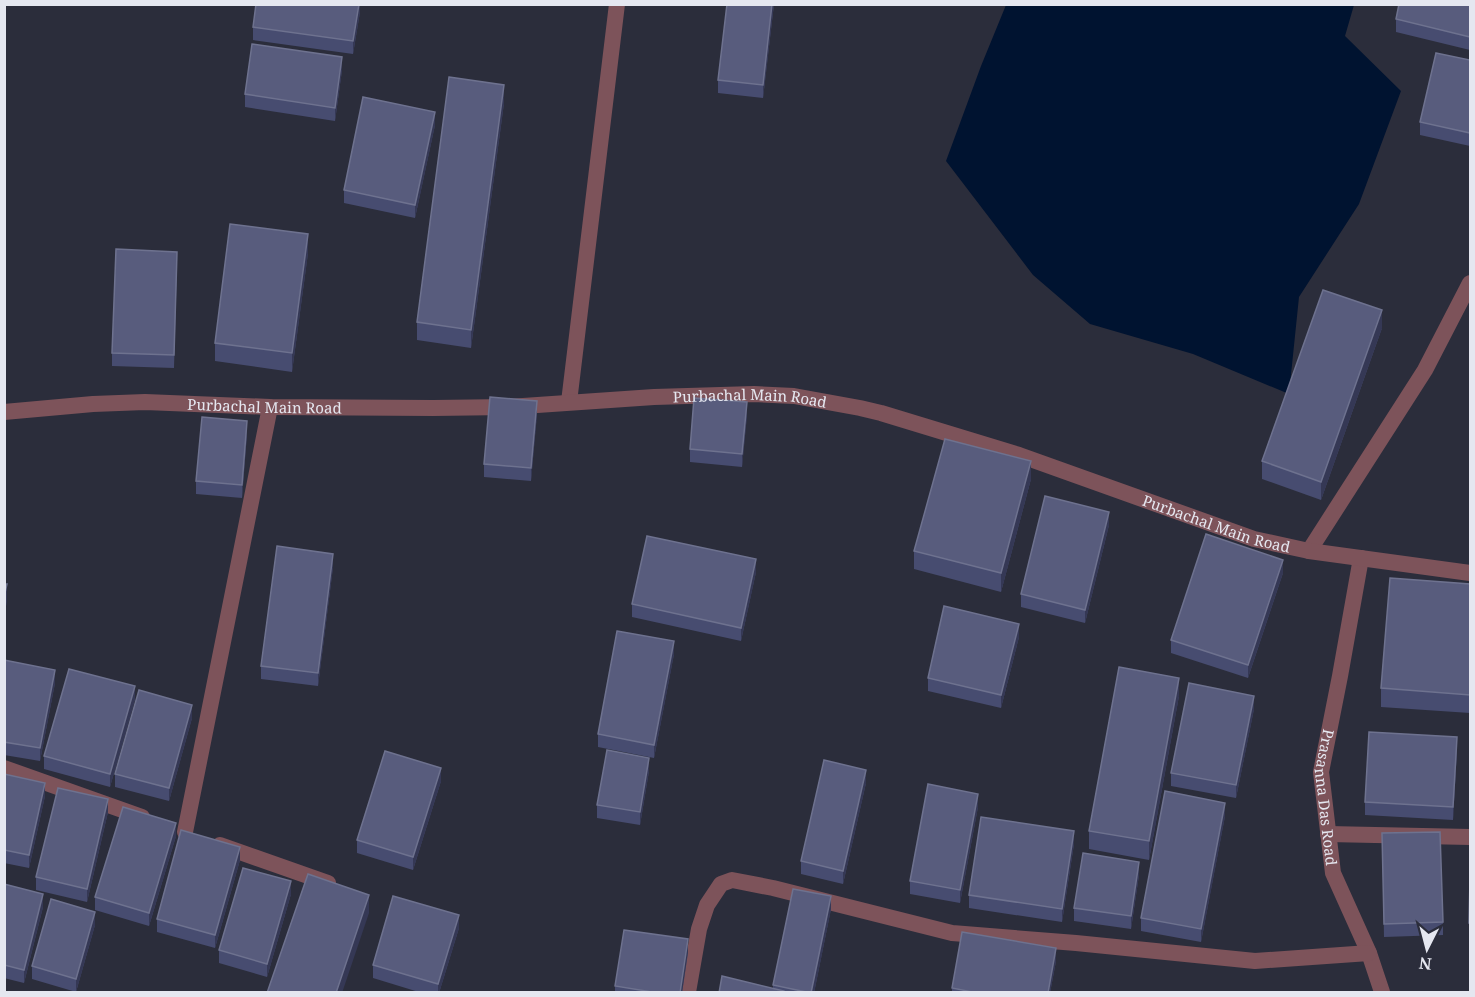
<svg xmlns="http://www.w3.org/2000/svg" width="1475" height="997" font-family="'Noto Serif',serif">
  <style>
    .water { fill: #001330 }
    .lines { fill: none; stroke-linecap: round; stroke-linejoin: round }
    .minor { stroke: #7d535a; stroke-width: 16 }
    .tertiary { stroke: #7d535a; stroke-width: 16 }
    .wall { fill: #474c70 }
    .shaded-wall { fill: #353855 }
    .building { fill: #585c7d; stroke: #6e728f; stroke-width: 1.5 }
    .labels { text-anchor: middle; dominant-baseline: central; stroke-width: 6; stroke-linejoin: round; paint-order: stroke }
    .street-label { font-size: 15px; fill: #e5e7f0; stroke: #2b2d3b }
  </style>
  <rect width="100%" height="100%" fill="#2b2d3b"/>
  <path class="water" d="M1006 5H1354L1345 36 1401 91 1359 204 1299 297 1289 394 1193 354 1090 324 1033 275 946 161 981 66Z"/>
  <g class="lines">
    <g class="minor">
      <path d="M569 402 617 4"/>
      <path d="M1309 551 1425 370 1470 283"/>
      <path id="s1" d="M1361 558 1340 676 1321 772 1333 873 1369 953 1382 992"/>
      <path d="M4 768 142 817"/>
      <path d="M185 832 270 407"/>
      <path d="M1328 834 1470 837"/>
      <path d="M220 845 328 883"/>
      <path d="M688 992 699 929 707 905 721 884 732 880 773 888 952 933 1076 943 1255 961 1369 953"/>
    </g>
    <path class="tertiary" id="s2" d="M4 412 93 404 145 402 270 407 433 408 508 407 654 397 754 394 794 396 860 408 881 413 1019 455 1254 539 1309 551 1470 573"/>
  </g>
  <g class="wall">
    <path d="M360 4V12L353 54 253 40V27Z"/>
    <path d="M774 4 763 98 718 93V80Z"/>
    <path d="M1470 4V50L1396 32V19Z"/>
    <path d="M1470 60V146L1420 135V122Z"/>
    <path d="M342 70 335 121 245 107V94Z"/>
    <path d="M504 103 471 348 417 340V322Z"/>
    <path d="M435 125 415 218 344 203V190Z"/>
    <path d="M308 253 292 372 215 361V343Z"/>
    <path d="M177 265 174 368 112 366V353Z"/>
    <path d="M1382 328 1321 500 1262 479V461Z"/>
    <path d="M537 414 531 481 484 477V464Z"/>
    <path d="M747 415 742 467 690 462V449Z"/>
    <path d="M247 434 242 498 196 494V481Z"/>
    <path d="M1031 479 1001 592 914 569V551Z"/>
    <path d="M1109 525 1085 623 1021 607V594Z"/>
    <path d="M333 567 318 686 261 679V666Z"/>
    <path d="M756 572 741 641 632 617V604Z"/>
    <path d="M1283 573 1248 678 1171 653V640Z"/>
    <path d="M1470 584V713L1381 707V688Z"/>
    <path d="M1019 637 1001 708 928 691V678Z"/>
    <path d="M674 654 654 758 598 747V734Z"/>
    <path d="M4 660 55 683 40 761 4 755Z"/>
    <path d="M1179 696 1149 860 1089 849V831Z"/>
    <path d="M135 699 110 787 44 769V756Z"/>
    <path d="M1254 709 1236 798 1171 786V773Z"/>
    <path d="M192 718 169 801 115 787V774Z"/>
    <path d="M1457 750 1453 820 1365 815V802Z"/>
    <path d="M649 771 640 825 597 818V805Z"/>
    <path d="M4 774 45 796 29 868 4 863Z"/>
    <path d="M441 781 413 870 357 853V840Z"/>
    <path d="M866 783 843 884 801 874V861Z"/>
    <path d="M978 807 960 903 910 894V881Z"/>
    <path d="M108 812 87 902 36 890V877Z"/>
    <path d="M1225 816 1201 942 1141 931V918Z"/>
    <path d="M1382 833 1443 922V935L1384 937Z"/>
    <path d="M176 836 149 926 95 910V897Z"/>
    <path d="M1074 844 1062 922 969 908V895Z"/>
    <path d="M240 860 215 948 157 932V919Z"/>
    <path d="M1139 875 1131 929 1074 921V908Z"/>
    <path d="M1470 878V936H1469Z"/>
    <path d="M4 884 43 907 24 983 4 978Z"/>
    <path d="M291 894 267 977 219 963V950Z"/>
    <path d="M831 909 814 993H719L773 988V985Z"/>
    <path d="M95 925 76 992 32 979V966Z"/>
    <path d="M459 928 439 993H422L373 978V965Z"/>
    <path d="M688 952 682 993H615V986Z"/>
    <path d="M1056 961 1050 993H952V988Z"/>
  </g>
  <g class="shaded-wall">
    <path d="M359 4H360V12L353 54V41Z"/>
    <path d="M772 4H774L763 98V85Z"/>
    <path d="M342 57V70L335 121V108Z"/>
    <path d="M504 85V103L471 348V330Z"/>
    <path d="M435 112V125L415 218V205Z"/>
    <path d="M308 234V253L292 372V353Z"/>
    <path d="M1382 310V328L1321 500V482Z"/>
    <path d="M537 401V414L531 481V468Z"/>
    <path d="M747 402V415L742 467V454Z"/>
    <path d="M247 421V434L242 498V485Z"/>
    <path d="M1031 461V479L1001 592V573Z"/>
    <path d="M1109 512V525L1085 623V610Z"/>
    <path d="M333 554V567L318 686V673Z"/>
    <path d="M756 559V572L741 641V628Z"/>
    <path d="M1283 560V573L1248 678V665Z"/>
    <path d="M7 584V602L4 615V597Z"/>
    <path d="M1019 624V637L1001 708V695Z"/>
    <path d="M674 641V654L654 758V745Z"/>
    <path d="M55 670V683L40 761V748Z"/>
    <path d="M1179 678V696L1149 860V841Z"/>
    <path d="M135 686V699L110 787V774Z"/>
    <path d="M1254 696V709L1236 798V785Z"/>
    <path d="M192 705V718L169 801V788Z"/>
    <path d="M1457 737V750L1453 820V807Z"/>
    <path d="M649 758V771L640 825V812Z"/>
    <path d="M441 768V781L413 870V857Z"/>
    <path d="M866 770V783L843 884V871Z"/>
    <path d="M45 783V796L29 868V855Z"/>
    <path d="M978 794V807L960 903V890Z"/>
    <path d="M108 799V812L87 902V889Z"/>
    <path d="M1225 803V816L1201 942V929Z"/>
    <path d="M176 823V836L149 926V913Z"/>
    <path d="M1074 831V844L1062 922V909Z"/>
    <path d="M240 847V860L215 948V935Z"/>
    <path d="M1139 862V875L1131 929V916Z"/>
    <path d="M291 881V894L267 977V964Z"/>
    <path d="M43 894V907L24 983V970Z"/>
    <path d="M369 895V913L342 993H336Z"/>
    <path d="M831 896V909L814 993H811Z"/>
    <path d="M95 912V925L76 992V979Z"/>
    <path d="M459 915V928L439 993H438V984Z"/>
    <path d="M688 939V952L682 993H680Z"/>
    <path d="M1056 948V961L1050 993H1048Z"/>
  </g>
  <g class="building">
    <path d="M256 4H359L353 41 253 27Z"/>
    <path d="M727 4H772L763 85 718 80Z"/>
    <path d="M1399 4H1470V37L1396 19Z"/>
    <path d="M252 44 342 57 335 108 245 94Z"/>
    <path d="M1436 53 1470 60V133L1420 122Z"/>
    <path d="M449 77 504 85 471 330 417 322Z"/>
    <path d="M363 97 435 112 415 205 344 190Z"/>
    <path d="M230 224 308 234 292 353 215 343Z"/>
    <path d="M116 249 177 252 174 355 112 353Z"/>
    <path d="M1323 290 1382 310 1321 482 1262 461Z"/>
    <path d="M490 397 537 401 531 468 484 464Z"/>
    <path d="M694 398 747 402 742 454 690 449Z"/>
    <path d="M202 417 247 421 242 485 196 481Z"/>
    <path d="M945 439 1031 461 1001 573 914 551Z"/>
    <path d="M1045 496 1109 512 1085 610 1021 594Z"/>
    <path d="M1206 534 1283 560 1248 665 1171 640Z"/>
    <path d="M647 536 756 559 741 628 632 604Z"/>
    <path d="M277 546 333 554 318 673 261 666Z"/>
    <path d="M1390 578 1470 584V695L1381 688Z"/>
    <path d="M4 584H7L4 597Z"/>
    <path d="M944 606 1019 624 1001 695 928 678Z"/>
    <path d="M617 631 674 641 654 745 598 734Z"/>
    <path d="M4 660 55 670 40 748 4 742Z"/>
    <path d="M1119 667 1179 678 1149 841 1089 831Z"/>
    <path d="M69 669 135 686 110 774 44 756Z"/>
    <path d="M1189 683 1254 696 1236 785 1171 773Z"/>
    <path d="M139 690 192 705 169 788 115 774Z"/>
    <path d="M1369 732 1457 737 1453 807 1365 802Z"/>
    <path d="M607 750 649 758 640 812 597 805Z"/>
    <path d="M385 751 441 768 413 857 357 840Z"/>
    <path d="M824 760 866 770 843 871 801 861Z"/>
    <path d="M4 774 45 783 29 855 4 850Z"/>
    <path d="M928 784 978 794 960 890 910 881Z"/>
    <path d="M58 788 108 799 87 889 36 877Z"/>
    <path d="M1165 791 1225 803 1201 929 1141 918Z"/>
    <path d="M123 807 176 823 149 913 95 897Z"/>
    <path d="M981 817 1074 831 1062 909 969 895Z"/>
    <path d="M181 830 240 847 215 935 157 919Z"/>
    <path d="M1440 832 1443 922 1384 924 1382 833Z"/>
    <path d="M1083 853 1139 862 1131 916 1074 908Z"/>
    <path d="M243 868 291 881 267 964 219 950Z"/>
    <path d="M308 874 369 895 336 993H267Z"/>
    <path d="M1470 878V923H1469Z"/>
    <path d="M4 884 43 894 24 970 4 965Z"/>
    <path d="M793 889 831 896 811 993 773 985Z"/>
    <path d="M393 896 459 915 438 984 373 965Z"/>
    <path d="M51 899 95 912 76 979 32 966Z"/>
    <path d="M624 930 688 939 680 993H658L615 986Z"/>
    <path d="M962 932 1056 948 1048 993H977L952 988Z"/>
    <path d="M722 976 784 991V993H719Z"/>
  </g>
  <g class="labels">
    <g class="street-label">
      <text stroke="none"><textPath href="#s2" startOffset="747">Purbachal Main Road</textPath></text>
      <text stroke="none"><textPath href="#s2" startOffset="261">Purbachal Main Road</textPath></text>
      <text stroke="none"><textPath href="#s2" startOffset="1233">Purbachal Main Road</textPath></text>
      <text stroke="none"><textPath href="#s1" startOffset="243">Prasanna Das Road</textPath></text>
    </g>
  </g>
  <rect width="1475" height="997" fill="none" stroke="#e5e7f0" stroke-width="12"/>
  <g transform="translate(1427 949) rotate(186)" stroke="#2b2d3b" stroke-width="4.5" paint-order="stroke">
  <path d="M0-4.5L10 22L0 15L-10 22Z" fill="#e5e7f0"/>
  <text y="-9" font-size="16" font-weight="bold" text-anchor="middle" fill="#e5e7f0">N</text>
  </g>
</svg>
